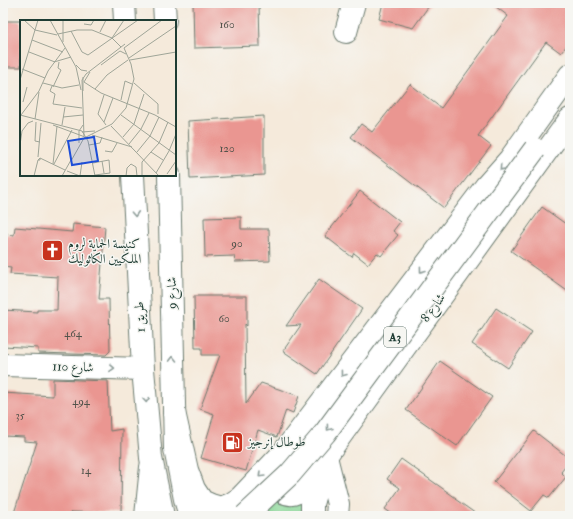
<svg xmlns="http://www.w3.org/2000/svg" width="573" height="519" font-family="'IM FELL Double Pica',Amiri,serif">
  <style>
    .green { fill: #87d695; stroke: #538a64 }
    .building { fill: #ea9691 }
    .lines { fill: none; stroke-linecap: round; stroke-linejoin: round }
    .minor-casing { stroke: #6a7a6e; stroke-width: 24 }
    .major-casing { stroke: #6a7a6e; stroke-width: 24 }
    .highway-casing { stroke: #6a7a6e; stroke-width: 24 }
    .minor { stroke: #fff; stroke-width: 22 }
    .major { stroke: #fff; stroke-width: 22 }
    .highway { stroke: #fff; stroke-width: 22 }
    .highway-bridge-casing { stroke: #6a7a6e; stroke-width: 24; stroke-linecap: butt }
    .highway-bridge { stroke: #fff; stroke-width: 22 }
    .oneway { stroke: #8f9e9a }
    .labels { text-anchor: middle; dominant-baseline: central; stroke-width: 3; stroke-linejoin: round; paint-order: stroke }
    .number-label { font-size: 11px; fill: #52534b }
    .shield { fill: #f6f6f2; stroke: #60746d; stroke-width: 1 }
    .shield-label { font-size: 12px; font-weight: bold; fill: #1f3d34 }
    .poi-label { font-size: 13px; fill: #1f3d34; stroke: #f6f6f2; text-anchor: start }
    .street-label { font-size: 13px; fill: #1f3d34; stroke: #f6f6f2 }
    .inset-road { fill: none; stroke: #9fa598; stroke-width: 1 }
    .view { fill: #1d4ed8; fill-opacity: 0.15; stroke: #1d4ed8; stroke-width: 2 }
    .inset-edge { fill: none; stroke: #1f3d34; stroke-width: 2 }
  </style>
  <rect width="100%" height="100%" fill="#f6f6f2"/>
  <filter id="ink" filterUnits="userSpaceOnUse"><feTurbulence type="fractalNoise" baseFrequency=".025" numOctaves="2"/><feDisplacementMap in="SourceGraphic" scale="8" xChannelSelector="R" yChannelSelector="G"/><feConvolveMatrix kernelMatrix="1 2 1 2 8 2 1 2 1" color-interpolation-filters="sRGB"/></filter>
  <filter id="wash" filterUnits="userSpaceOnUse"><feTurbulence type="fractalNoise" baseFrequency=".012" numOctaves="4" result="noise"/><feDisplacementMap in="SourceGraphic" scale="16" xChannelSelector="R" yChannelSelector="G"/><feGaussianBlur stdDeviation="0.9" result="paint"/><feColorMatrix in="noise" values="0 0 0 0 0 0 0 0 0 0 0 0 0 0 0 0 0 1.4 0 .05"/><feComposite in="paint" operator="in"/></filter>
  <g filter="url(#wash)">
    <rect width="100%" height="100%" fill="#f5eadb"/>
    <path class="green" d="M279 494 307 504 306 516H254Z"/>
    <g id="blocks">
      <g class="building">
        <path d="M193 3H259L260 46 194 48Z"/>
        <path d="M383 3H431L413 28 379 19Z"/>
        <path d="M491 3H570V41L561 53 546 42 478 136 491 146 444 208 351 137 361 124 372 132 410 84 441 108 508 16Z"/>
        <rect x="3" y="21" width="18" height="46"/>
        <path d="M264 116V175L190 179 188 121Z"/>
        <path d="M360 191 400 222 393 231 398 235 381 256 377 253 368 264 354 253 352 257 325 236Z"/>
        <path d="M542 207 570 227V293L511 251Z"/>
        <path d="M241 217V229H269L270 261 235 262 234 256 205 257 204 218Z"/>
        <path d="M73 224 105 227 99 299H109L110 351 106 355 38 353V348L3 346V310L37 312V310H57L58 277 10 274 11 268 3 267V234L14 235 15 227 72 232Z"/>
        <path d="M319 279 362 309 317 374 283 351 301 325 286 326Z"/>
        <path d="M194 296H247V326L245 324 246 404 261 383 299 396 293 413 286 410 277 437 258 430 246 471 201 458 214 414 200 409 220 355H202V348H195Z"/>
        <path d="M496 308 532 332 508 368 472 344Z"/>
        <path d="M440 361 492 397 457 446 406 410Z"/>
        <path d="M53 379 108 381 110 431 122 429 121 513 71 512 69 516H13L37 442 24 441V437L3 436V393L53 396Z"/>
        <path d="M534 431 570 459V461L561 472 566 477 549 498 544 495 531 511 494 482Z"/>
        <path d="M401 459 456 498 455 499 479 516H395L385 509 400 488 387 479Z"/>
      </g>
    </g>
  </g>
  <g filter="url(#ink)">
    <use href="#blocks" fill-opacity="0" stroke="#6a7a6e" stroke-width="1"/>
    <g class="lines">
      <defs>
        <g id="minor">
          <path d="M346 32 354 3"/>
          <path d="M3 365 143 369"/>
          <path d="M146 516 151 467"/>
        </g>
        <g id="major">
          <path d="M124 3 125 21"/>
          <path d="M164 3 165 21"/>
          <path d="M133 175 143 369 151 458 163 516"/>
          <path d="M169 175 175 449 185 499 190 516"/>
        </g>
        <g id="highway">
          <path d="M174 412 187 470 194 489 202 501 211 505 221 508 231 504 240 498 282 454 486 186 510 159 570 75"/>
          <path d="M326 457 338 504 337 516"/>
          <path d="M281 465V475L283 492C287 494 292 495 296 493 306 487 313 473 319 464"/>
          <path d="M312 516V504L326 456 570 119"/>
        </g>
      </defs>
      <use href="#minor" class="minor-casing"/>
      <use href="#major" class="major-casing"/>
      <use href="#highway" class="highway-casing"/>
      <use href="#minor" class="minor"/>
      <use href="#major" class="major"/>
      <use href="#highway" class="highway"/>
      <defs>
        <path id="highway-bridge" d="M245 516 290 474 325 433 535 149"/>
      </defs>
      <use href="#highway-bridge" class="highway-bridge-casing"/>
      <use href="#highway-bridge" class="highway-bridge"/>
    </g>
    <defs><path id="oneway-chevron" d="M-2-3.5L2.5 0L-2 3.5" fill="none" stroke-width="1.6" stroke-linecap="round" stroke-linejoin="round"/></defs>
    <g class="oneway">
      <use href="#oneway-chevron" transform="translate(502 168) rotate(132)"/>
      <use href="#oneway-chevron" transform="translate(135 214) rotate(87)"/>
      <use href="#oneway-chevron" transform="translate(422 270) rotate(127)"/>
      <use href="#oneway-chevron" transform="translate(173 359) rotate(-91)"/>
      <use href="#oneway-chevron" transform="translate(112 368) rotate(2)"/>
      <use href="#oneway-chevron" transform="translate(343 374) rotate(127)"/>
      <use href="#oneway-chevron" transform="translate(146 400) rotate(85)"/>
      <use href="#oneway-chevron" transform="translate(329 428) rotate(127)"/>
      <use href="#oneway-chevron" transform="translate(261 475) rotate(135)"/>
    </g>
  </g>
  <defs>
    <symbol id="church-square" viewBox="-11 -11 22 22"><rect x="-9" y="-9" width="18" height="18" rx="4" fill="#c8321e" stroke="#f6f6f2"/><path d="M-1.2-6h2.4v3.5h3.3v2.4h-3.3V6h-2.4V-.1h-3.3v-2.4h3.3Z" fill="#fff"/></symbol>
    <symbol id="fuel-square" viewBox="-11 -11 22 22"><rect x="-9" y="-9" width="18" height="18" rx="4" fill="#c8321e" stroke="#f6f6f2"/><path d="M-5.5-6h7V0h2V4h1.3V-2.5L3-4.5l.8-.8L6-3V5H2.5V1h-1V6h-7ZM-4.2-4.7v3.2H.2V-4.7Z" fill="#fff"/></symbol>
  </defs>
  <g fill-rule="evenodd">
    <use href="#church-square" x="40" y="238" width="25" height="25"/>
    <use href="#fuel-square" x="220" y="430" width="25" height="25"/>
  </g>
  <g class="labels">
    <g class="number-label">
      <text x="227" y="24">160</text>
      <text x="227" y="148">120</text>
      <text x="237" y="243">90</text>
      <text x="224" y="318">60</text>
      <text x="73" y="333">464</text>
      <text x="81" y="401">494</text>
      <text x="20" y="415">35</text>
      <text x="86" y="470">14</text>
    </g>
    <rect class="shield" x="384" y="327" width="22" height="20" rx="3"/>
    <g class="shield-label">
      <text x="395" y="337">A3</text>
    </g>
    <g class="poi-label">
      <text x="68" y="244">كنيسة الحماية لروم<tspan x="68" dy="15">الملكيين الكاثوليك</tspan></text>
      <text x="248" y="442">طوطال إنرجيز</text>
    </g>
    <g class="street-label">
      <text transform="translate(172 293) rotate(-91)">شارع 9</text>
      <text transform="translate(433 308) rotate(-54)">شارع 8</text>
      <text transform="translate(140 317) rotate(-93)">طريق 1</text>
      <text transform="translate(73 367) rotate(2)">شارع 110</text>
    </g>
  </g>
  <g transform="translate(20 20)">
    <rect width="156" height="156" fill="#f5eadb"/>
    <path class="inset-road" d="M4 0 15 10 37 15M30 0 56 47 61 70M43 0V22M64 4 71 5 74 0M51 11 62 32 68 35 118 0M80 12 86 0M38 14 57 10H72L92 18 101 27M92 18 104 0M12 20 43 32M9 32 35 42M109 38 156 6M110 40 156 32M34 42 51 37M56 45 61 50 67 51M81 45 100 31 106 34M2 49 25 58M70 52 64 62 81 73 135 95 156 107M0 60 18 0M23 63 42 68 59 65M114 63 138 84V94M32 66 30 71 35 74 33 84 62 88M33 67 41 50 38 48 39 42M75 69 87 55 108 40M63 71V57M84 75 78 94 86 105M101 80 105 61 112 64M3 82 7 67M0 95 62 111 68 121 75 156M1 95 19 71 28 51 45 28M101 95 156 135M43 97 63 95M15 99 19 72M16 102 15 121 20 122M84 102 93 78M33 105 65 117M42 105 45 87M91 106 139 156M62 112 75 111M72 115 112 127M64 116 62 60 66 54 105 24M103 117 114 104 124 74M59 123V111L63 105M109 124 121 109 129 93M0 125 2 111 8 103 13 101M69 125 80 123 82 117M85 131 92 132 97 123M117 132 130 116 139 97M131 132 143 140M18 137 21 103M20 138 18 140H20V138L45 150M51 141 64 118 92 104 106 88 114 59 111 44 104 28 142 0M82 141 84 153M73 143 89 140 90 153 75 155M33 144 37 106M34 144 52 110M47 151 60 156M136 153 149 131 156 114M147 154 156 141M14 156 18 140M42 156 51 140M60 156 62 142M106 156 107 148 111 144 116 147 117 156M122 156V142L139 123 148 102"/>
    <path class="view" d="M74 117 78 141 52 145 48 121Z"/>
    <rect width="156" height="156" class="inset-edge"/>
  </g>
  <rect width="573" height="519" fill="none" stroke="#f6f6f2" stroke-width="16"/>
</svg>
